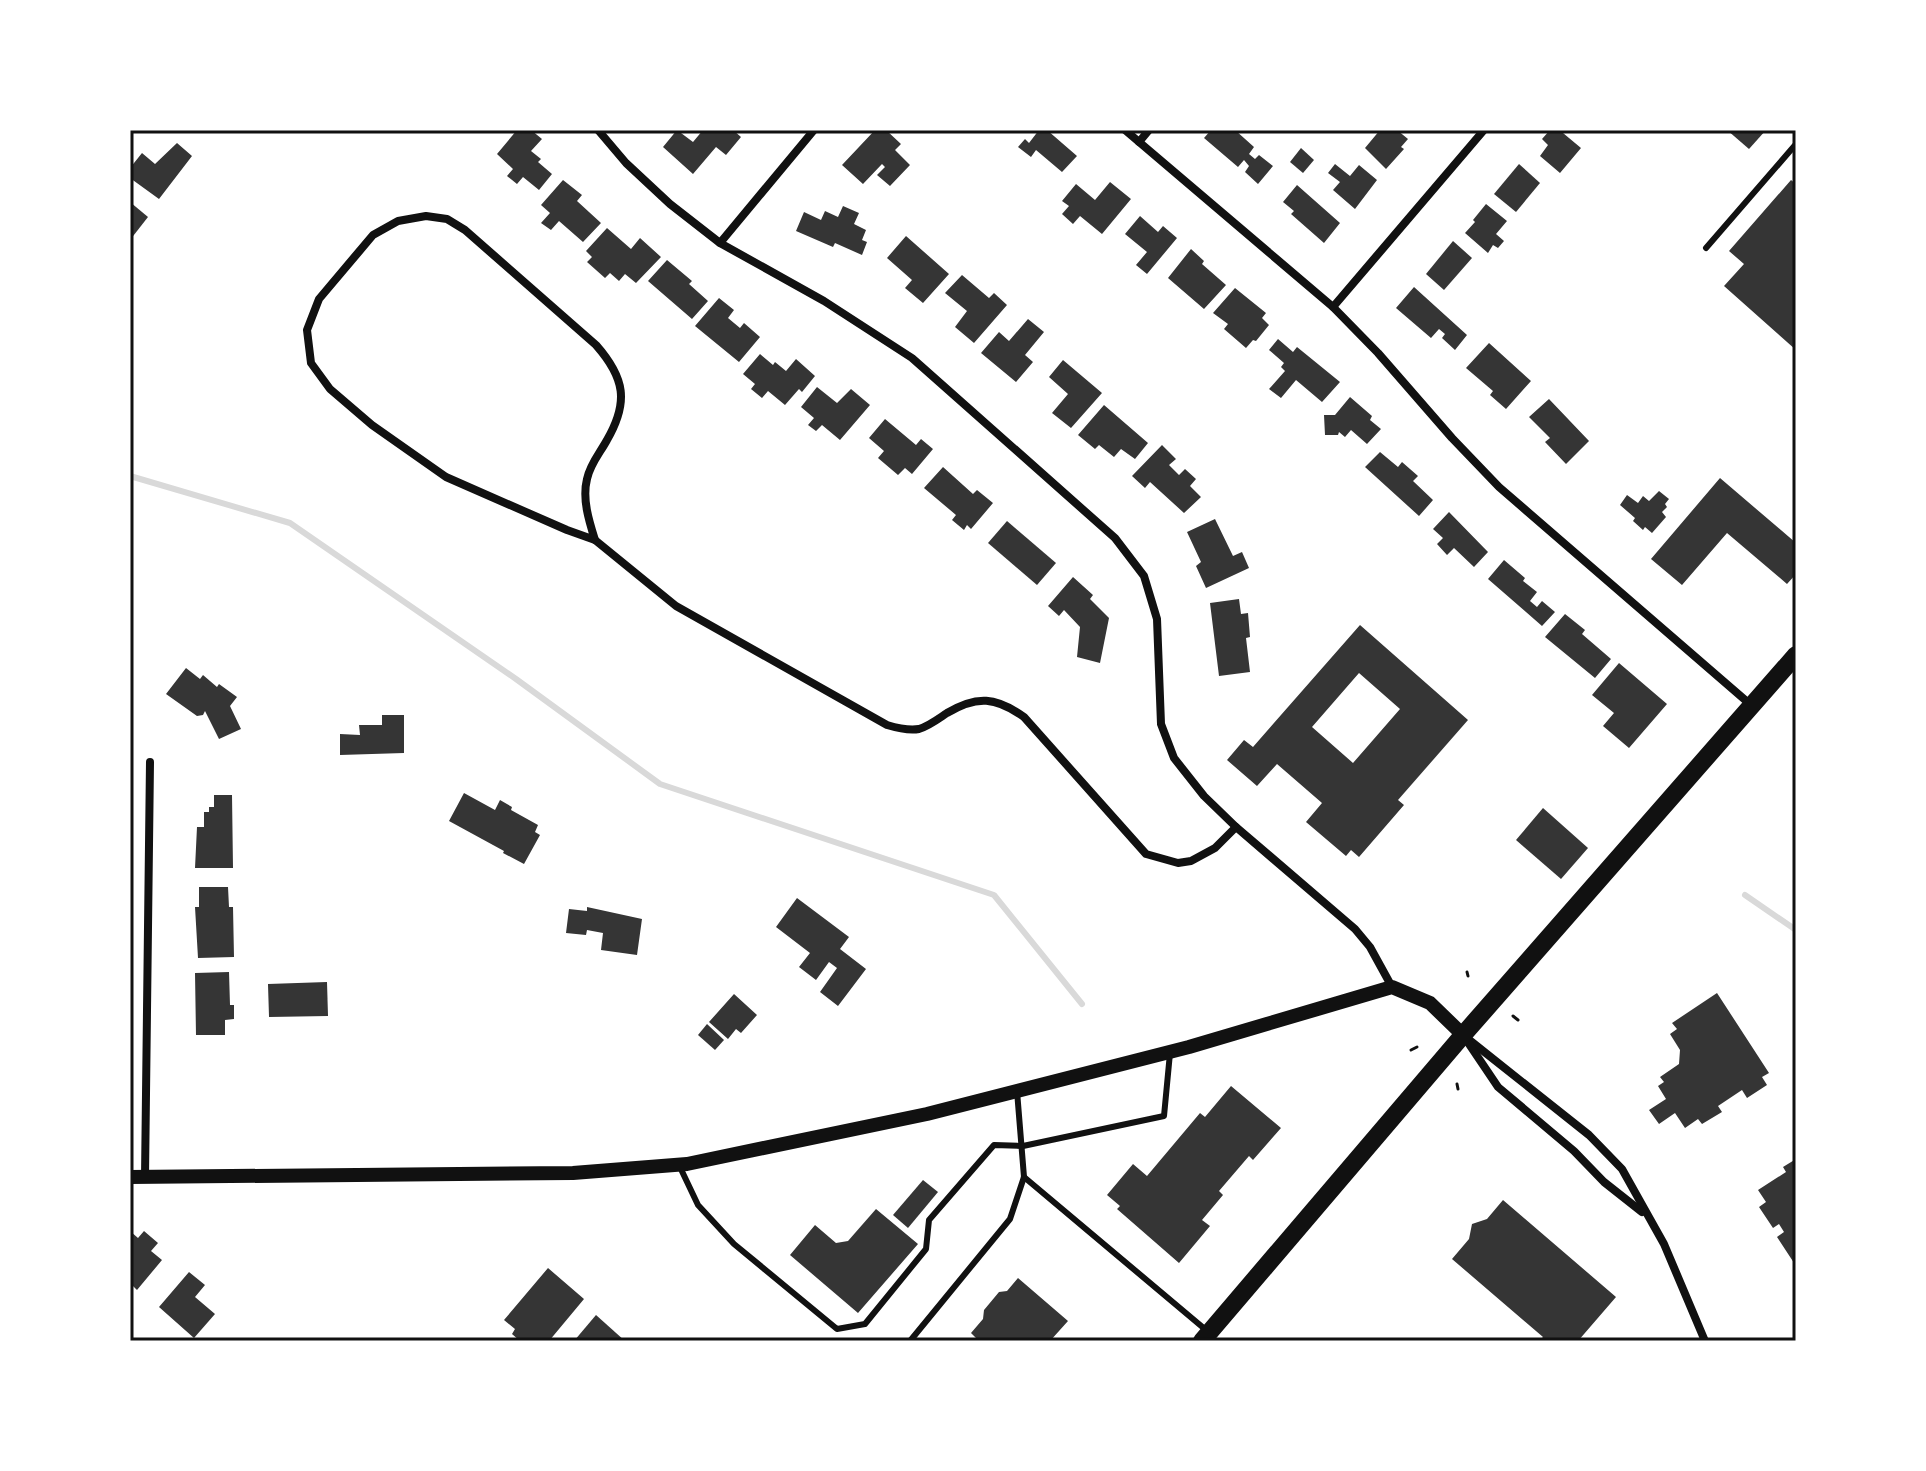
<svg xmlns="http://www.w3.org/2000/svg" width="1926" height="1471" font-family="'Alegreya Sans',sans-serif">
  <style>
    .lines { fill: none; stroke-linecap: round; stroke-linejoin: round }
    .stream { stroke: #d9d9d9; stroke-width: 6 }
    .building { fill: #353535; fill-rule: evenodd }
    .path { stroke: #111; stroke-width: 3 }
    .service { stroke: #111; stroke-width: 6 }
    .minor { stroke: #111; stroke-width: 8 }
    .tertiary { stroke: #111; stroke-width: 14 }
    .primary { stroke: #111; stroke-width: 18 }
    .neatline { fill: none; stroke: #111; stroke-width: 3 }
  </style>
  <rect width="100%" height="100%" fill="#fff"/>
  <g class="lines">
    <g class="stream">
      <path d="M130 476 290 523 516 679 660 784 994 895 1082 1004"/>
      <path d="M1745 895 1796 930"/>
    </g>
  </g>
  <g class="building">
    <path d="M517 130H531L542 139 531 151 541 159 538 162 552 174 539 190 523 177 517 184 507 176 513 169 497 154Z"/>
    <path d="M677 130 693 142 703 130H733L741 137 726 155 716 147 693 174 663 147Z"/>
    <path d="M875 130H886L901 144 895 150 910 165 890 186 877 175 885 167 882 164 863 184 842 165Z"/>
    <path d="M1039 130H1047L1077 156 1062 172 1036 150 1031 157 1018 147 1025 139 1029 143Z"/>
    <path d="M1211 130H1235L1254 147 1249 154 1255 159 1259 155 1273 166 1258 184 1245 172 1249 166 1244 160 1238 167 1204 138Z"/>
    <path d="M1380 130H1397L1408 139 1401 147 1404 149 1386 169 1365 148Z"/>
    <path d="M1550 130H1566L1563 133 1581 148 1560 173 1540 156 1548 145 1542 139Z"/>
    <path d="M1727 130H1766L1749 149Z"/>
    <path d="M177 143 192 156 159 199 130 178V168L142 153 155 164Z"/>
    <path d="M1301 148 1314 160 1303 173 1290 162Z"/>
    <path d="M1335 164 1350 176 1359 165 1377 180 1355 209 1333 190 1340 182 1328 173Z"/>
    <path d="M1519 164 1540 183 1516 212 1494 194Z"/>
    <path d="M563 180 582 195 577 201 601 223 583 242 559 221 551 230 541 223 550 213 541 205Z"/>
    <path d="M1791 180 1796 184V350L1724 286 1744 264 1729 251Z"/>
    <path d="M1110 182 1131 199 1102 234 1080 216 1073 224 1062 214 1069 206 1062 201 1076 184 1095 200Z"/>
    <path d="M1297 185 1340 223 1324 243 1291 214 1294 211 1283 202Z"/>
    <path d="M130 202 148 217 130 240Z"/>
    <path d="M1486 204 1507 221 1496 234 1504 241 1498 248 1493 245 1488 253 1465 233 1475 222 1473 220Z"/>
    <path d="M843 206 859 213 854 224 866 230 862 240 867 242 862 255 835 243 833 247 796 231 804 212 821 220 825 211 838 217Z"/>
    <path d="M1140 216 1158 232 1163 226 1177 238 1147 274 1136 265 1147 252 1125 234Z"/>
    <path d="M607 228 631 249 640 238 661 257 636 283 625 274 619 281 610 273 605 278 587 262 592 257 586 251Z"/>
    <path d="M906 236 949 274 923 303 905 288 912 280 887 258Z"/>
    <path d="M1453 241 1472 258 1444 290 1426 274Z"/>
    <path d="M1191 249 1204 261 1202 264 1226 285 1204 309 1168 278Z"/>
    <path d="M667 260 692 281 689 284 708 301 692 319 648 281Z"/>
    <path d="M962 275 989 298 994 293 1007 305 974 343 955 327 967 311 945 293Z"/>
    <path d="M1414 287 1467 335 1455 350 1442 338 1445 334 1439 329 1431 338 1396 308Z"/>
    <path d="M1235 288 1266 313 1262 318 1269 325 1256 341 1253 340 1246 348 1224 329 1228 324 1213 313Z"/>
    <path d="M719 298 734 310 728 318 740 328 744 323 760 337 739 362 695 326Z"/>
    <path d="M1028 319 1044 332 1025 355 1033 362 1016 382 981 353 999 332 1009 341Z"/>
    <path d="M1278 339 1293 352 1297 347 1340 382 1322 402 1296 380 1281 398 1269 389 1285 371 1281 367 1284 363 1269 350Z"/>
    <path d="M1489 343 1531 381 1506 409 1490 395 1493 391 1466 368Z"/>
    <path d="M760 354 773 365 775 362 786 371 796 359 815 376 802 392 799 389 785 405 768 391 762 398 751 389 755 384 743 374Z"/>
    <path d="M1063 360 1102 393 1071 428 1052 413 1068 394 1049 377Z"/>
    <path d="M817 387 837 403 851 389 870 405 840 440 822 425 816 431 808 425 814 418 801 407Z"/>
    <path d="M1350 397 1372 416 1370 420 1381 429 1367 444 1351 430 1345 437 1339 432 1338 435H1325L1324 415H1335Z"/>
    <path d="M1549 399 1589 441 1566 464 1545 442 1550 438 1529 417Z"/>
    <path d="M1104 405 1148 443 1135 459 1121 449 1114 457 1099 445 1095 449 1078 435Z"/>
    <path d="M885 419 916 445 921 439 933 449 912 474 905 468 898 475 878 458 884 451 869 438Z"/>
    <path d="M1162 445 1176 459 1169 465 1179 475 1185 469 1196 479 1190 486 1201 497 1184 513 1150 482 1145 488 1132 476Z"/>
    <path d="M1380 452 1398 467 1402 462 1418 476 1413 481 1433 500 1419 516 1365 467Z"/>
    <path d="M943 467 973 494 977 490 993 503 971 529 967 525 964 530 952 520 956 515 924 488Z"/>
    <path d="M1720 478 1796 543V574L1787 584 1727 533 1682 585 1651 559Z"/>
    <path d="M1659 491 1669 499 1665 504 1667 507 1662 512 1666 517 1652 533 1645 527 1643 530 1633 521 1635 518 1620 505 1627 495 1638 503 1643 496 1649 501Z"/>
    <path d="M1449 512 1488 552 1474 567 1454 548 1447 555 1437 544 1443 538 1433 529Z"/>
    <path d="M1215 519 1233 556 1242 552 1249 568 1206 588 1196 566 1201 562 1187 532Z"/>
    <path d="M1007 521 1056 563 1037 585 988 543Z"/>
    <path d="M1504 560 1525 578 1523 581 1537 592 1530 601 1537 607 1542 601 1555 612 1542 626 1488 579Z"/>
    <path d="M1073 577 1093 595 1090 599 1109 618 1100 663 1077 657 1080 627 1064 610 1059 616 1048 606Z"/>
    <path d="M1239 599 1241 614 1248 613 1250 637 1246 638 1250 672 1219 676 1210 603Z"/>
    <path d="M1565 614 1585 630 1582 634 1611 659 1595 678 1545 637Z"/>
    <path d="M1360 625 1468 720 1398 800 1404 805 1359 857 1351 850 1346 856 1306 822 1322 803 1277 764 1257 786 1227 760 1244 740 1253 747ZM1359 673 1400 709 1353 763 1312 727Z"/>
    <path d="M1619 663 1667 704 1629 748 1603 726 1614 713 1592 695Z"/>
    <path d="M186 668 200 679 203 675 217 687 219 684 237 697 230 706 241 729 219 739 205 711 203 715 197 716 166 694Z"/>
    <path d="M382 715H404V753L340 755V734L360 735 359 725H382Z"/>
    <path d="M464 793 495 810 500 800 512 807 511 810 538 825 535 832 540 835 524 864 503 853 504 851 449 821Z"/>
    <path d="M214 795H232L233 868H195L197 827H204V812H209V807H214Z"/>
    <path d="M1543 808 1588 848 1561 879 1516 840Z"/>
    <path d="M199 887H228L229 907H233L234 957 198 958 195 907H199Z"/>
    <path d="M797 898 849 937 840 949 866 969 838 1006 820 992 837 968 829 962 816 980 799 967 810 953 776 927Z"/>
    <path d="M587 907 642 919 637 955 601 950 603 933 587 930 586 935 566 933 569 909 587 911Z"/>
    <path d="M229 972 230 1005H234V1019L225 1020V1035H196L195 973Z"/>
    <path d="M327 982 328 1016 269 1017 268 984Z"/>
    <path d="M1717 993 1769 1073 1762 1077 1767 1085 1747 1098 1742 1090 1718 1106 1722 1112 1702 1124 1698 1119 1685 1128 1675 1113 1659 1124 1649 1110 1666 1099 1658 1086 1664 1082 1660 1077 1679 1064 1680 1050 1670 1034 1677 1029 1672 1023Z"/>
    <path d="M734 994 757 1015 741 1033 736 1029 728 1039 709 1022Z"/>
    <path d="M707 1024 724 1040 715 1050 698 1035Z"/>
    <path d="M1231 1086 1281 1128 1253 1160 1249 1156 1219 1191 1223 1195 1202 1220 1210 1226 1179 1263 1117 1209 1120 1206 1107 1195 1133 1164 1147 1176 1200 1113 1205 1117Z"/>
    <path d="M1796 1159V1266L1777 1237 1784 1232 1779 1224 1773 1228 1759 1207 1766 1202 1758 1190 1786 1172 1783 1167Z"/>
    <path d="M923 1180 938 1192 908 1228 893 1215Z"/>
    <path d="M1503 1200 1616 1297 1578 1341H1539L1543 1337 1452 1259 1469 1239 1472 1224 1487 1219Z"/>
    <path d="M876 1209 918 1244 858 1313 790 1255 815 1225 836 1243 848 1241Z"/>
    <path d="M130 1231 138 1238 144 1231 158 1243 151 1251 162 1260 137 1290 130 1283Z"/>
    <path d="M548 1268 584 1299 549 1341H520L512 1334 515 1329 504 1320Z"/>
    <path d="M189 1272 205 1285 195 1297 215 1314 194 1338 159 1307Z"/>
    <path d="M1018 1278 1068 1321 1050 1341H979L971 1333 983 1319 984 1310 999 1292 1007 1291Z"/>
    <path d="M596 1315 625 1341H574Z"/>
  </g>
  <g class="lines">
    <g class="path">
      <path d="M1467 972 1468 976"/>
      <path d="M1513 1016 1518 1020"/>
      <path d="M1411 1050 1417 1047"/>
      <path d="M1457 1084 1458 1089"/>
    </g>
    <g class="service">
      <path d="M1706 248 1796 144"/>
      <path d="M679 1165 698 1205 734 1244 837 1329 865 1324 926 1249 929 1220 994 1145 1023 1146 1164 1116 1170 1053"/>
      <path d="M1024 1177 1206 1330"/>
      <path d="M910 1341 1010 1219 1024 1177 1017 1091"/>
    </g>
    <g class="minor">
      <path d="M598 130 626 163 670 204 720 243 824 301 912 358 1115 538 1144 576 1157 619 1161 724 1174 758 1204 796 1236 827 1355 929 1370 947 1392 987"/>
      <path d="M1125 130 1333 307 1378 353 1452 438 1499 487 1751 705"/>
      <path d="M1139 142 1149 130"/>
      <path d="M426 216 447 219 465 230 596 345C625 378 629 402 607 440 600 453 590 464 587 479 582 499 589 521 595 540L567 530 446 477 372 425 330 389 311 363 307 330 319 299 373 235 398 221Z"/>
      <path d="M720 243 814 130"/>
      <path d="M1333 307 1484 130"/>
      <path d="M595 540 676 606 887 725C897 728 908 731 919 729 929 726 938 719 947 713 977 695 996 697 1024 717L1146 854 1178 863 1191 861 1215 848 1236 827"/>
      <path d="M1463 1035 1589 1135 1622 1169 1664 1244 1705 1341"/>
      <path d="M1467 1041 1498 1087 1574 1151 1604 1182 1642 1212"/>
      <path d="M145 1177 150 762"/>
    </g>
    <path class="tertiary" d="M130 1177 573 1173 687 1164 927 1114 1189 1047 1392 987 1430 1003 1463 1035"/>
    <path class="primary" d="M1202 1341 1463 1035 1796 655"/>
  </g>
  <rect width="1926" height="1471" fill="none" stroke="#ffffff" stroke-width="264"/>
  <rect x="132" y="132" width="1662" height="1207" class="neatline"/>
</svg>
